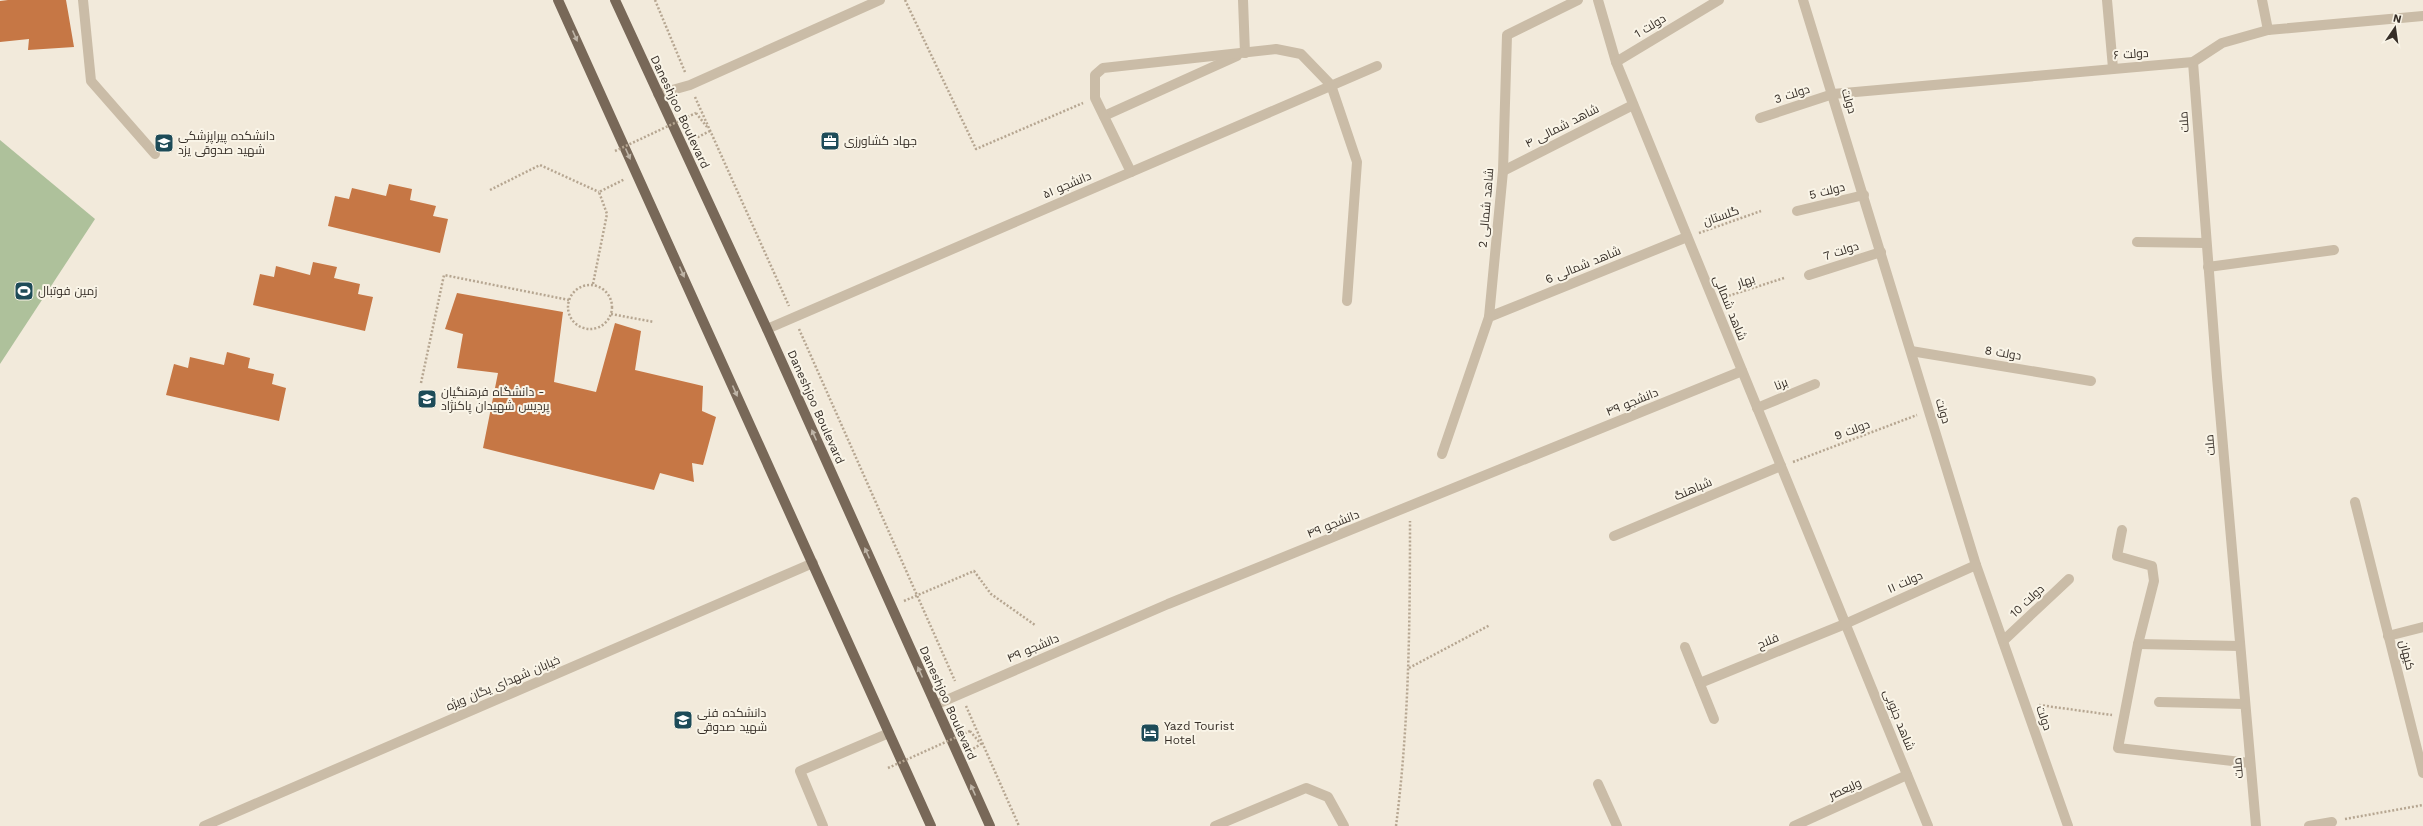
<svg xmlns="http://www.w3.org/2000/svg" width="2423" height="826" font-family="'Work Sans',Cairo,sans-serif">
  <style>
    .grass { fill: #aec19b }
    .building { fill: #c67745 }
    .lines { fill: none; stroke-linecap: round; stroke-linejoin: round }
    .path { stroke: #b6a691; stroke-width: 2.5; stroke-dasharray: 2 2; stroke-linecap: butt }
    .service { stroke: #cabca7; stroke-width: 10 }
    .minor { stroke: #cabca7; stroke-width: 10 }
    .tertiary { stroke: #cabca7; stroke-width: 10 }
    .primary { stroke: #786858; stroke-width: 10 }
    .path-bridge { stroke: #b6a691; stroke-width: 2.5; stroke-dasharray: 2 2; stroke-linecap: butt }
    .oneway { fill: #bfb5a7 }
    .labels { text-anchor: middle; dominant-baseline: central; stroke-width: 4; stroke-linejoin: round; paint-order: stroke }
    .street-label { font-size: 12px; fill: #362e27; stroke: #f9f4e7 }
    .poi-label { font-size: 12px; fill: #362e27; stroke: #f9f4e7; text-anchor: start }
  </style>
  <rect width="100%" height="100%" fill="#f2eadb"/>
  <path class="grass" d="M0 140 95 219 0 364Z"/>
  <g class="building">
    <path d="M8 0H66L74 47 28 50 29 39 0 42V1Z"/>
    <path d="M389 184 412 189 410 200 436 206 433 216 448 219 440 253 328 226 335 196 349 199 352 188 386 196Z"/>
    <path d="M313 262 337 267 334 278 360 284 358 294 373 297 365 331 253 305 260 274 274 277 276 266 310 275Z"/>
    <path d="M457 293 563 312 554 382 596 392 615 323 641 331 635 370 703 386 702 411 716 417 703 465 692 463 694 482 660 473 654 490 483 448 498 373 457 368 463 334 445 329Z"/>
    <path d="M227 352 250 358 248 368 274 374 272 384 286 388 279 421 166 395 174 364 188 368 190 357 224 365Z"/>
  </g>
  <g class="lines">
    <g class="path">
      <path d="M655 0 685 72"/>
      <path d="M905 0 976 149 1083 103"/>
      <path d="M695 97 789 306"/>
      <path d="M696 113 707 127"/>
      <path d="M694 139 710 131"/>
      <path d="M490 190 540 165 599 192"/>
      <path d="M1699 233 1761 211"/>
      <path d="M593 284 607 214 599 192 625 179"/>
      <circle cx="590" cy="307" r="22"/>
      <path d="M1725 297 1784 278"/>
      <path d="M611 314 654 322"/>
      <path d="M799 329 955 681"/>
      <path d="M421 383 444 275 569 300"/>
      <path d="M1793 462 1917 415"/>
      <path d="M904 601 974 571 991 594 1035 625"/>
      <path d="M1409 668 1490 625"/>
      <path d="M2039 705 2112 715"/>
      <path d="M966 706 1019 826"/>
      <path d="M970 731 981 744 971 750"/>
      <path d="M2345 819 2423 805"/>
      <path d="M1396 826C1409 725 1410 623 1410 521"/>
    </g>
    <g class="service">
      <path d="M1243 0 1245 53"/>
      <path d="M658 94 690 85 880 0"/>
      <path d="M823 826 800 771 889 733"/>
    </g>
    <g class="minor">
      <path d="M83 0 91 81 155 154"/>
      <path d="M1598 0 1616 62 1928 826"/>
      <path d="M1803 0 1976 565 2068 826"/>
      <path d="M2107 0 2113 68"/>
      <path d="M2262 0 2268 30"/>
      <path d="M1616 62 1719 0"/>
      <path d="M2193 62 2217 377 2256 826"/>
      <path d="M1104 116 1237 56"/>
      <path d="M1760 118 1833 94 2193 62 2222 43 2268 30 2423 16"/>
      <path d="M1503 171 1633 105"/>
      <path d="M1131 172 1095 98V75L1103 68 1276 49 1301 54 1331 85 1357 162 1347 301"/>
      <path d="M1797 211 1864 195"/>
      <path d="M2137 242 2206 243"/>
      <path d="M2208 267 2334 250"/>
      <path d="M1809 275 1881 252"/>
      <path d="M1489 317 1687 237"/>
      <path d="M767 329 1377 66"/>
      <path d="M1911 351 2091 381"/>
      <path d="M1757 408 1815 384"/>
      <path d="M1442 454 1489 317 1503 171 1507 35 1578 0"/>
      <path d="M2355 502 2423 773"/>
      <path d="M2122 530 2117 556 2152 566 2154 581 2138 644 2118 748 2250 763"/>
      <path d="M1614 536 1781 466"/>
      <path d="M2388 636 2423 627"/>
      <path d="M2003 641 2069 579"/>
      <path d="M2138 644 2240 646"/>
      <path d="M1685 647 1714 719"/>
      <path d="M1700 683 1845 624 1976 565"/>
      <path d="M2159 702 2245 704"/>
      <path d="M935 705 1168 604 1742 371"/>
      <path d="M1598 784 1617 826"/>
      <path d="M1215 826 1306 788 1328 797 1344 826"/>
      <path d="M1794 826 1907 775"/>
      <path d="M2309 826 2332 822"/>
    </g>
    <path class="tertiary" d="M204 826 813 563"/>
    <g class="primary">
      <path d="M558 0 931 826"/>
      <path d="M615 0 767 329 990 826"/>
    </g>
    <g class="path-bridge">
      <path d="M615 151 696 113"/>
      <path d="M888 768 970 731"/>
    </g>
  </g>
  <defs><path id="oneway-solid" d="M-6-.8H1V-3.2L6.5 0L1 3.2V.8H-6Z"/></defs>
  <g class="oneway">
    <use href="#oneway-solid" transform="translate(575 36) rotate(66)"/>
    <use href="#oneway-solid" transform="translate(628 154) rotate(66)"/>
    <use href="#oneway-solid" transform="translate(682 272) rotate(66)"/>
    <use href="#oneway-solid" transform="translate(735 391) rotate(66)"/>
    <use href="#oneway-solid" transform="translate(814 435) rotate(-114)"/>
    <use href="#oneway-solid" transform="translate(867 553) rotate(-114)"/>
    <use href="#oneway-solid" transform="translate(920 672) rotate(-114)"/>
    <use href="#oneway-solid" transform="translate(973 790) rotate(-114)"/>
  </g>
  <defs>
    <symbol id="office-square" viewBox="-11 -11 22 22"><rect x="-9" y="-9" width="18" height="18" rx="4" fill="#1d4b58" stroke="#f9f4e7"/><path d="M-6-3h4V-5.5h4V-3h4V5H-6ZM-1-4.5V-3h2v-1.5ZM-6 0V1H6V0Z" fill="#fff"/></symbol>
    <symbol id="university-square" viewBox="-11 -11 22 22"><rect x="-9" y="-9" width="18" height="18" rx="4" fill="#1d4b58" stroke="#f9f4e7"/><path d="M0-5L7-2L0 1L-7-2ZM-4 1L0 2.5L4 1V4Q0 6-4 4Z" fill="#fff"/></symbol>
    <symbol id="stadium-square" viewBox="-11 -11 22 22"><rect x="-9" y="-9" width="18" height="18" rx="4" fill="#1d4b58" stroke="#f9f4e7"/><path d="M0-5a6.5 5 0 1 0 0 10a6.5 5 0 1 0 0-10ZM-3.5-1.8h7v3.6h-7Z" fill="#fff"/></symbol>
    <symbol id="hotel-square" viewBox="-11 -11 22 22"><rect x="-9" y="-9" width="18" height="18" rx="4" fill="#1d4b58" stroke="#f9f4e7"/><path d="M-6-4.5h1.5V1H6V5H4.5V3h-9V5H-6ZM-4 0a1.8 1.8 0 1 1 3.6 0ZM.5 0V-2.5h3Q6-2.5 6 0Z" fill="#fff"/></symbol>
  </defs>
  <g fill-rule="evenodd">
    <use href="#office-square" x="819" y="130" width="22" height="22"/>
    <use href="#university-square" x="153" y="132" width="22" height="22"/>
    <use href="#stadium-square" x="13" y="280" width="22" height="22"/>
    <use href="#university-square" x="416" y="388" width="22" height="22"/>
    <use href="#university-square" x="672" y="709" width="22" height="22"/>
    <use href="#hotel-square" x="1139" y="722" width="22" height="22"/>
  </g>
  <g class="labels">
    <g class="street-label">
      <text transform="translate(1650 26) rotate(-31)">دولت 1</text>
      <text transform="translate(2131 54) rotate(-4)">دولت ۶</text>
      <text transform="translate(1792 94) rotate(-18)">دولت 3</text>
      <text transform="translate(1849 101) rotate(73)">دولت</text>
      <text transform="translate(680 112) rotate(65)">Daneshjoo Boulevard</text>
      <text transform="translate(2184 122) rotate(-94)">ملت</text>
      <text transform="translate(1562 126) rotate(-27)">شاهد شمالی ۴</text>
      <text transform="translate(1067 185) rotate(-23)">دانشجو ۵۱</text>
      <text transform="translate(1827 191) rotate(-14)">دولت 5</text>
      <text transform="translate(1486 208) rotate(-85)">شاهد شمالی 2</text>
      <text transform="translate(1721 216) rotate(-19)">گلستان</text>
      <text transform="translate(1841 251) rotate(-18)">دولت 7</text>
      <text transform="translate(1583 265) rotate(-22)">شاهد شمالی 6</text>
      <text transform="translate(1746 281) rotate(-18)">بهار</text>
      <text transform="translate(1730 308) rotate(68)">شاهد شمالی</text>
      <text transform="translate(2003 353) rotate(9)">دولت 8</text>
      <text transform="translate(1781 384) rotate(-22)">برنا</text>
      <text transform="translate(1632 402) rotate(-22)">دانشجو ۴۹</text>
      <text transform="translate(816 407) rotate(66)">Daneshjoo Boulevard</text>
      <text transform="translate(1943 411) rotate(73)">دولت</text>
      <text transform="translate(1852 430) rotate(-21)">دولت 9</text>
      <text transform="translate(2210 445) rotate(-95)">ملت</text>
      <text transform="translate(1693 489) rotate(-23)">شباهنگ</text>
      <text transform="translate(1333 524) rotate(-22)">دانشجو ۴۹</text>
      <text transform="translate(1905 582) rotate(-24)">دولت ۱۱</text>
      <text transform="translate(2027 601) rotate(-43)">دولت 10</text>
      <text transform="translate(1768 641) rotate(-22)">فلاح</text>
      <text transform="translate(1033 648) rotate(-23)">دانشجو ۴۹</text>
      <text transform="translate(2407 655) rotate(76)">کیهان</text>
      <text transform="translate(503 683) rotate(-23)">خیابان شهدای یگان ویژه</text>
      <text transform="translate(948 703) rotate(66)">Daneshjoo Boulevard</text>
      <text transform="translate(2044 718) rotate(71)">دولت</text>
      <text transform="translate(1899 720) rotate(68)">شاهد جنوبی</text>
      <text transform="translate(2238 768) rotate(-95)">ملت</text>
      <text transform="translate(1845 789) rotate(-24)">ولیعصر</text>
    </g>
    <g class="poi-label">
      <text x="178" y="136">دانشکده پیراپزشکی<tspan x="178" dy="14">شهید صدوقی یزد</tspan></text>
      <text x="844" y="141">جهاد کشاورزی</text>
      <text x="38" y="291">زمین فوتبال</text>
      <text x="441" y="392">دانشگاه فرهنگیان -<tspan x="441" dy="14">پردیس شهیدان پاکنژاد</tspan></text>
      <text x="697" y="713">دانشکده فنی<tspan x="697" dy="14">شهید صدوقی</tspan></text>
      <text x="1164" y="726">Yazd Tourist<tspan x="1164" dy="14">Hotel</tspan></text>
    </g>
  </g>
  <g transform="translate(2395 28) rotate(13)" stroke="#f9f4e7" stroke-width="3" paint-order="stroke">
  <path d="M0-3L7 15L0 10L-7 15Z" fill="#362e27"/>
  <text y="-6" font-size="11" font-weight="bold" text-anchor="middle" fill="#362e27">N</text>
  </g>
</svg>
